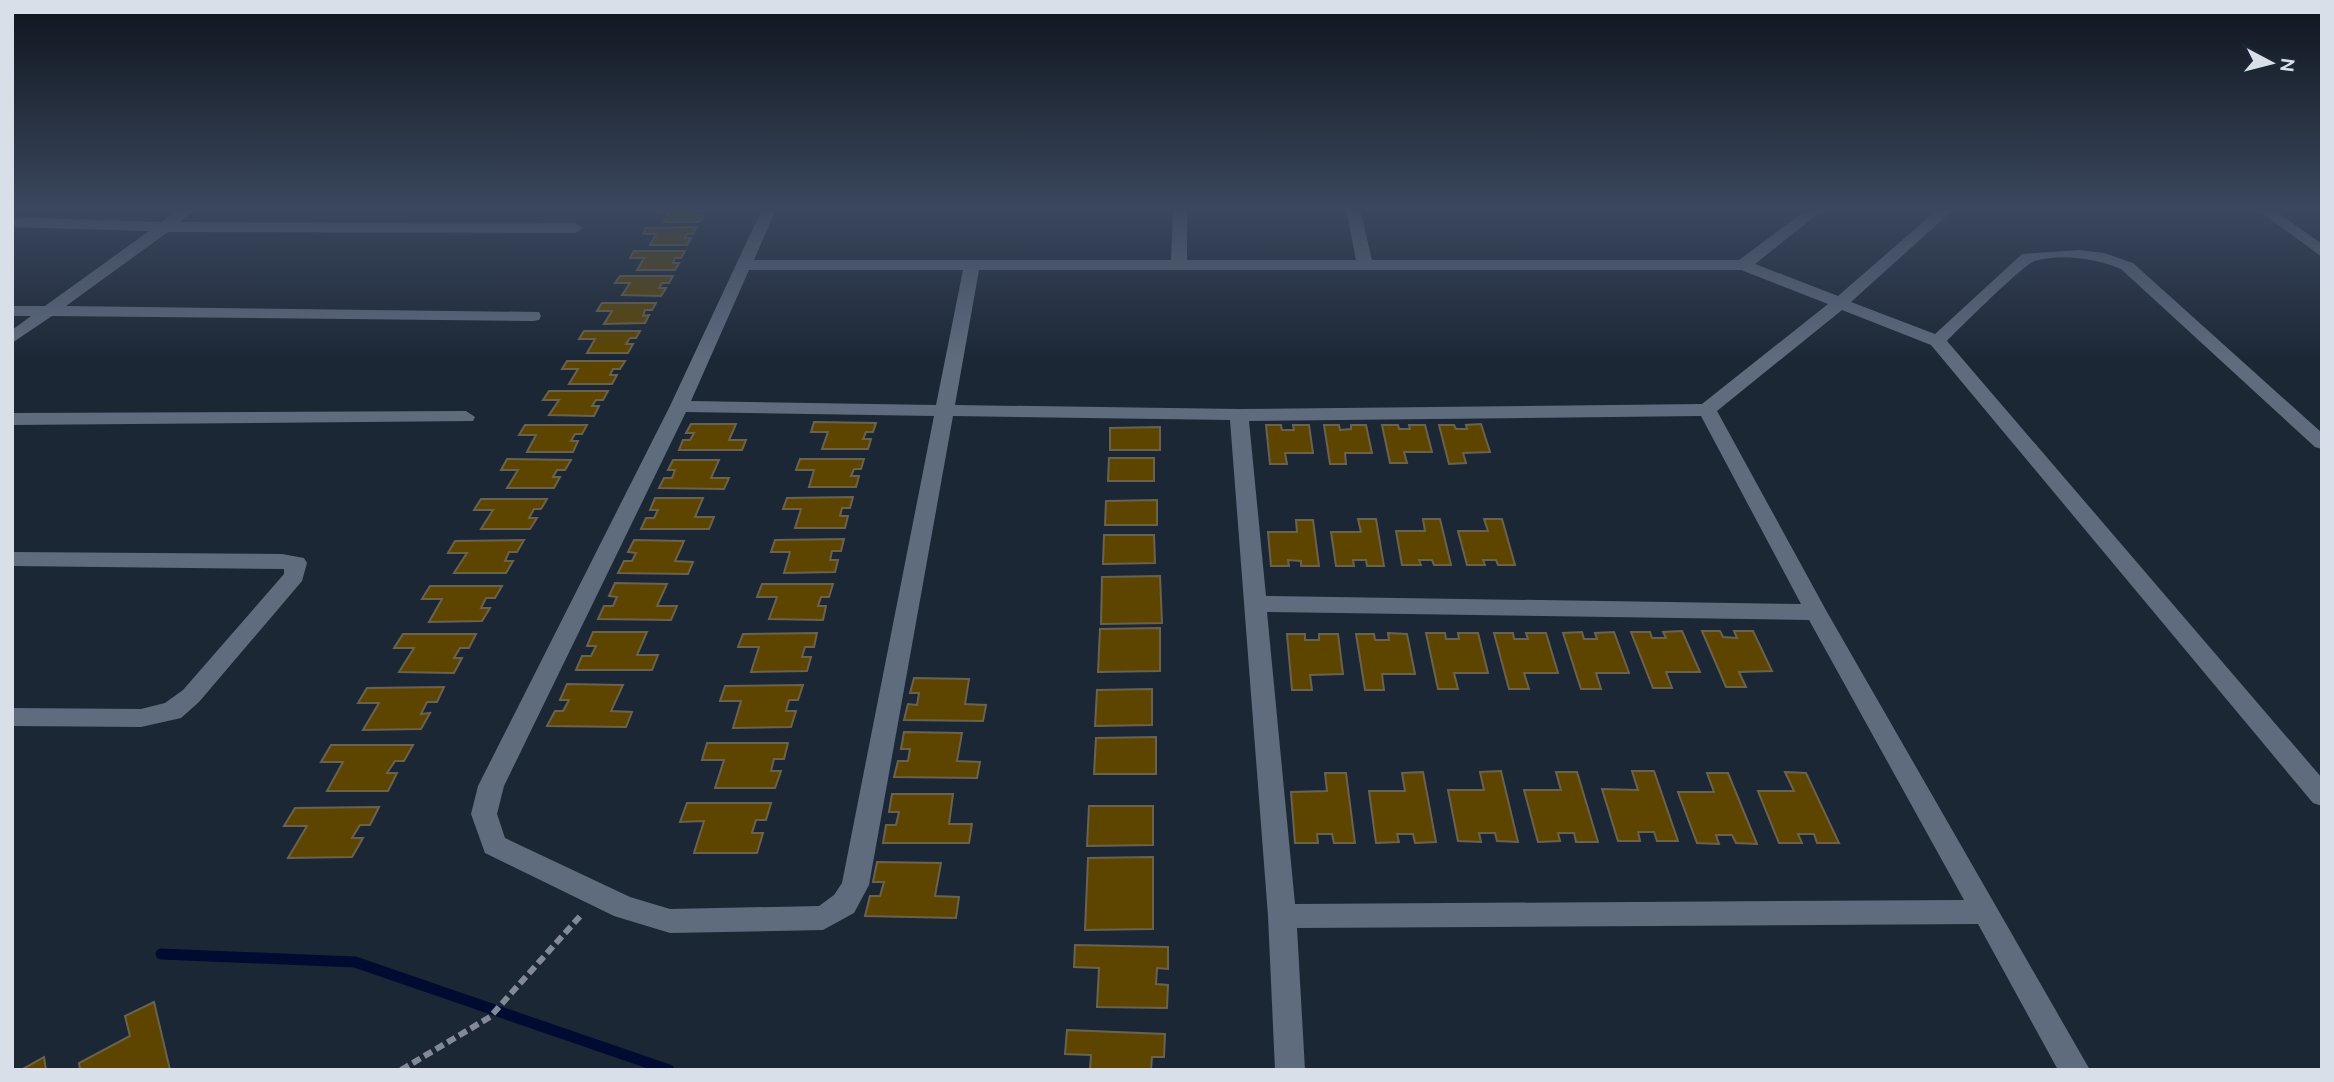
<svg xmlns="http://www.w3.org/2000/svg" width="2334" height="1082" font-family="Ubuntu,sans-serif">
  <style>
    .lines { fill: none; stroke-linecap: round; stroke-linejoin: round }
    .stream { stroke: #000b32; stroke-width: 11 }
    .building { fill: #5d4500; stroke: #6b624e; stroke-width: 2 }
    .path { stroke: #818a96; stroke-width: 6; stroke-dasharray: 9 4.5; stroke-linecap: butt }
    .street { fill: #5f6c7e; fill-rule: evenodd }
  </style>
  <rect width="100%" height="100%" fill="#1c2736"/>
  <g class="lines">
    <path class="stream" d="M161 954 355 962 669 1070"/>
  </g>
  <g class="building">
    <path d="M658 209H707L700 211 697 215H703L700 222H664L670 211 656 212Z"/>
    <path d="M696 227 693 234H687L685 238H691L687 245H650L656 234H643L646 228Z"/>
    <path d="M634 251H685L681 258H675L673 263H679L675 270H637L644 258H630Z"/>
    <path d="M620 276H673L669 283H662L659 288H666L661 296 622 295 630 283H615Z"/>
    <path d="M602 303H656L652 310H645L643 316 649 315 645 323 604 324 612 311H597Z"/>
    <path d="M584 331H640L636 338H630L626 344H633L628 353H587L595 339H579Z"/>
    <path d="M567 361H625L620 369H613L610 375H617L612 384H569L578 369H562Z"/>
    <path d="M549 391H608L603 400H596L592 406H599L594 416 549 415 559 400H543Z"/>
    <path d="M814 422 876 423 873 432H866L863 439H871L868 449H822L828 432H811Z"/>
    <path d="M691 424H736L729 440H746L742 450H679L683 440H690L694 433H686Z"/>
    <path d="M1481 424 1490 452 1463 453 1466 463 1449 464 1439 425H1454L1456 429H1467L1466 425Z"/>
    <path d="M525 425H587L582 434H575L571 441H578L573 452H527L536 435H519Z"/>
    <path d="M1266 425H1281L1282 430H1294L1293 425H1309L1313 453H1285L1287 464H1270Z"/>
    <path d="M1324 425H1339L1340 430 1351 429V425H1366L1372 453H1345L1346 464H1330Z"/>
    <path d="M1382 425H1398L1399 429H1410L1409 425H1425L1432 452H1404L1407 463H1390Z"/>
    <path d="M1160 427V450H1110V428Z"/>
    <path d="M1109 458H1154V481H1108Z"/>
    <path d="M507 459 571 460 565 470H557L553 477H560L554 488H507L518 470H501Z"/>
    <path d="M800 459H864L861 469H854L851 476H859L856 487H809L814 470H796Z"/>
    <path d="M673 460H719L711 478H729L724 489 659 488 664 478H672L675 470H668Z"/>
    <path d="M853 497 850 508H842L840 516H848L845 528H795L801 509H783L787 498Z"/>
    <path d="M655 498H703L695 517H714L709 529H641L646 518H654L658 510H650Z"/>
    <path d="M481 499H547L541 509H534L529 518H537L530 529H481L493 510H474Z"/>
    <path d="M1157 500V525H1105L1106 501Z"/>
    <path d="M1358 519H1376L1384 566H1367L1366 560H1353L1354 566H1336L1331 532H1361Z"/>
    <path d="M1423 519H1440L1451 565H1434L1432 560H1419L1421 565H1402L1396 531H1425Z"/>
    <path d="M1484 519H1502L1515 565H1498L1496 560H1483L1485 565H1467L1458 531H1488Z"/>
    <path d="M1296 520H1313L1319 566H1301V561L1288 560 1289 566H1271L1268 532H1297Z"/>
    <path d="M1104 535H1154L1155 563 1103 564Z"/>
    <path d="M844 539 841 551H832L830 560H838L835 572 784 573 790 552H771L775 540Z"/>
    <path d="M524 540 517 552H509L505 561H513L506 573H454L467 553H448L455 541Z"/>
    <path d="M634 540 684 541 675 561 693 562 688 574 618 573 624 561H632L636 553 628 552Z"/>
    <path d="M1160 576 1162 623 1101 624 1102 577Z"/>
    <path d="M615 583 667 584 657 606H677L671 620 598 619 604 606H613L617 597 609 596Z"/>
    <path d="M762 584H833L829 597H821L818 606H826L823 620 769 619 777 597H757Z"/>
    <path d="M430 586H502L495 598H486L481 608H490L482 621 429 622 442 599H422Z"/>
    <path d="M1160 628V671L1098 672 1100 629Z"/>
    <path d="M1682 631 1700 672H1666L1672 688H1653L1631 632H1650L1652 638H1666L1663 632Z"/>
    <path d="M1702 631H1720L1723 637 1737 638 1734 631H1753L1772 671 1739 672 1746 687H1726Z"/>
    <path d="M593 632H647L637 655H658L652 670H576L582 656H591L596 646H587Z"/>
    <path d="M1582 632 1584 639H1597L1595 633 1614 632 1629 673H1596L1601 689H1581L1563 633Z"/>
    <path d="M817 633 814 647H805L802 657H811L807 671 751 672 759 647H738L743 634Z"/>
    <path d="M1388 633 1407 634 1415 674H1382L1384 690H1365L1356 634H1374L1375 640H1389Z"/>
    <path d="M1426 633H1445L1446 639H1459L1458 633H1478L1488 673H1454L1458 689H1438Z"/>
    <path d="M1494 633H1513L1514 639H1528L1526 633H1546L1558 673H1524L1529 689H1509Z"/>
    <path d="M403 634H476L469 648H460L454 658H462L454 673 399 672 414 648H394Z"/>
    <path d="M1287 634H1305V640H1319V634H1338L1343 674 1310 675 1312 690H1292Z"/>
    <path d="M914 678 969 679 965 704 986 705 983 721 904 720 908 704 917 705 919 693H910Z"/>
    <path d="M567 684 623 685 611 711 632 712 626 727 547 726 555 711H563L569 700H560Z"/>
    <path d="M803 685 798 700H789L786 711H796L791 727 733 728 741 701H720L725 686Z"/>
    <path d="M444 687 437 702H427L421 714 430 713 421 729 363 730 379 703H358L367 688Z"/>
    <path d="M1152 689V725L1095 726 1097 690Z"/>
    <path d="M904 732 962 733 957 761 980 762 977 778 894 777 898 761H908L910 749H901Z"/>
    <path d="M1156 737V774H1094L1096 738Z"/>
    <path d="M707 743H788L784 759H774L771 771H781L775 788H715L724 760H702Z"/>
    <path d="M331 745H413L404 761H395L387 773H397L388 791H327L343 762H321Z"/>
    <path d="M1501 771 1518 842 1497 841 1495 833H1479L1481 842 1458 841 1448 790H1484L1480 772Z"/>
    <path d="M1632 771H1654L1678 841H1657L1654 832H1638L1640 841H1618L1602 789 1638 790Z"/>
    <path d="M1423 772 1436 842 1415 843 1413 834H1397L1399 842 1376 843 1369 791H1405L1402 773Z"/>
    <path d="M1556 772H1577L1598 842H1576L1574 833H1558L1560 841 1538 842 1524 790H1561Z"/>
    <path d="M1785 772 1806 773 1839 843H1817L1814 834H1798L1802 843H1779L1758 791H1794Z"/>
    <path d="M1325 773H1346L1355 843H1334L1332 834H1317L1318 843H1295L1291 792 1327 791Z"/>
    <path d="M1707 773H1728L1757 844 1736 843 1732 835H1716L1719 844 1697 843 1678 792H1714Z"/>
    <path d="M892 794H953L949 824H972L969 843H883L886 825H896L899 812H889Z"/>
    <path d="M687 803H771L766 820H756L752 833H763L757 853H694L704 821 680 822Z"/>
    <path d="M1089 806H1153V845L1087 846Z"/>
    <path d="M379 807 370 825H360L352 838H363L352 857 288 858 307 826H284L295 808Z"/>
    <path d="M1153 857V929L1085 930 1088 858Z"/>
    <path d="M877 862 941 863 935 896 959 897 956 918 865 916 870 896H880L884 882H873Z"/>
    <path d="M1075 945 1168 947V969L1157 968 1156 984 1168 985 1167 1008 1097 1007 1099 968 1074 967Z"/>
    <path d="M154 1002 170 1070H80L79 1063 130 1036 125 1016Z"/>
    <path d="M1067 1030 1165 1034 1164 1057H1152L1151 1070H1090L1091 1055 1065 1054Z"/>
    <path d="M44 1057 46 1070H21Z"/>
  </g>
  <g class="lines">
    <path class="path" d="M401 1070 490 1017 582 914"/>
    <g class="street">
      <path d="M180 209H196L180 222 575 223 583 228 575 233 168 232 66 306 539 312 541 316 539 320 533 321 52 316 12 343V330L31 316H12V306H45L149 231 12 227V217L161 222Z"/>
      <path d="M762 209H776L754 260H1171L1173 209H1187V260H1356L1346 209H1360L1372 260H1739L1808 209H1824L1755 264 1838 296 1938 209H1954L1851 302 1935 334 2022 254 2079 250 2104 253 2133 263 2322 433V449L2315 447 2121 269C2097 259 2062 253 2035 261 2024 264 1960 328 1947 341L2322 778V806L2313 803 1931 345 1842 310 1717 411 1827 612 2090 1070H2058L1978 924 1297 928 1305 1070H1275L1268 916 1230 420 953 416 869 885 854 913 823 930 670 933 614 916 485 853 471 814 478 786 670 406ZM749 270H963L936 405 691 401ZM979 270H1741L1828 304 1702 404 1239 409 955 405ZM686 412 934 416 842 883 834 895 819 906 670 909 630 897 505 838 497 814 504 786ZM1701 416 1801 604 1266 596 1249 421ZM1267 612 1809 620 1964 900 1295 904Z"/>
      <path d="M2257 209H2273L2322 244V257Z"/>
      <path d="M466 411 475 417 473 421 12 425V413Z"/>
      <path d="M12 552 282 554 304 558 307 563 302 581 199 702 181 718 141 727 12 726V708L141 709 165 703 183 690 284 574V569L12 566Z"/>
    </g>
  </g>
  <linearGradient id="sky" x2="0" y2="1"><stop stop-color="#0f151e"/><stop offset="0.58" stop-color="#3a475d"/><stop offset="1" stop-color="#3a475d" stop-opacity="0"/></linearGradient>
  <rect width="2334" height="360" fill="url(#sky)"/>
  <rect width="2334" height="1082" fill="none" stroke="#d8dfe9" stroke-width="28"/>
  <g transform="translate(2271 63) rotate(97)" stroke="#1c2736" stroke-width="5" paint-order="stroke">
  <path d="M0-5L12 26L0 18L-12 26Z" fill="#d8dfe9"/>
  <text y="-10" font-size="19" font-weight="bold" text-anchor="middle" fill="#d8dfe9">N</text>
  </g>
</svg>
